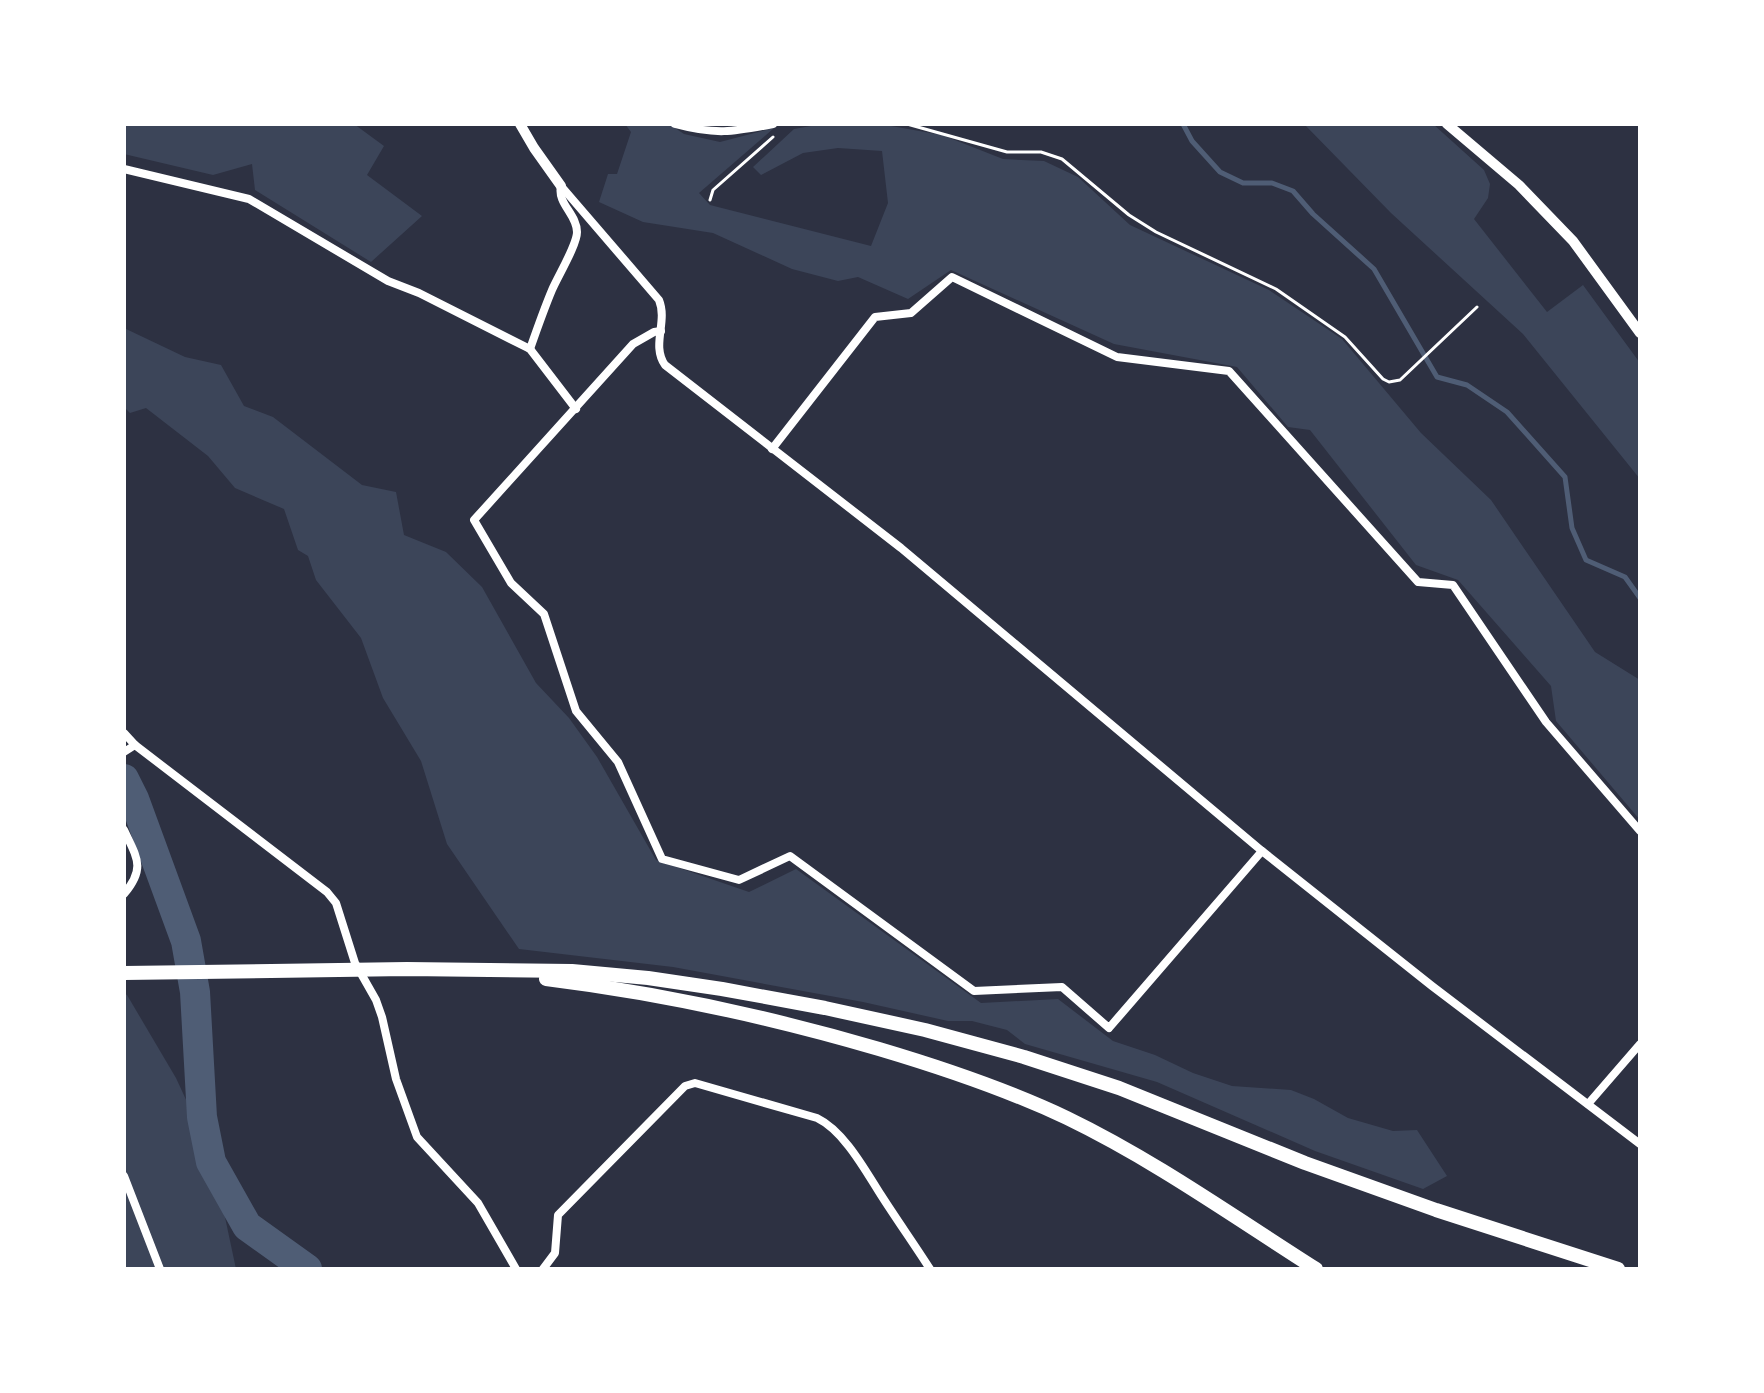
<svg xmlns="http://www.w3.org/2000/svg" width="1764" height="1393" font-family="Figtree,sans-serif">
  <style>
    .green { fill: #3c4559 }
    .lines { fill: none; stroke-linecap: round; stroke-linejoin: round }
    .stream { stroke: #4f5d75; stroke-width: 5 }
    .river { stroke: #4f5d75; stroke-width: 30 }
    .path { stroke: #fff; stroke-width: 3 }
    .minor { stroke: #fff; stroke-width: 8 }
    .tertiary { stroke: #fff; stroke-width: 10 }
    .motorway { stroke: #fff; stroke-width: 14 }
  </style>
  <rect width="100%" height="100%" fill="#2d3142"/>
  <g class="green">
    <path d="M124 124H354L384 146 367 175 422 216 371 262 255 190 252 164 213 175 124 154Z"/>
    <path d="M625 124H669L684 134 720 142 774 128 699 193 710 205 871 246 888 203 882 151 838 148 803 153 761 175 753 167 794 129 822 124H880L942 135 1003 159 1044 161 1078 177 1130 225 1269 290 1342 339 1421 433 1491 500 1595 652 1640 680V820L1556 721 1551 686 1458 580 1416 565 1310 430 1288 427 1237 367 1114 344 951 270 908 299 858 277 838 281 792 269 713 233 643 222 599 202 608 174H617L631 132Z"/>
    <path d="M1304 124H1433L1484 170 1490 184 1488 198 1474 219 1547 312 1583 285 1640 363V479L1523 334 1391 213Z"/>
    <path d="M124 328 185 357 221 365 244 406 273 417 362 485 396 492 404 535 446 552 482 587 536 683 569 718 597 757 656 860 749 892 796 869 981 1003 1058 999 1113 1041 1155 1055 1193 1073 1232 1086 1291 1090 1314 1099 1348 1118 1393 1131 1417 1130 1447 1176 1423 1189 1315 1151 1157 1082 1025 1044 1007 1030 972 1021H948L863 1002 673 967 519 949 447 844 421 761 383 698 361 638 316 580 308 556 298 550 284 509 235 488 208 456 146 408 130 413 124 407Z"/>
    <path d="M124 993 127 995 176 1078 212 1156 236 1269H124Z"/>
  </g>
  <g class="lines">
    <path class="stream" d="M1183 124 1192 141 1220 172 1243 183H1272L1293 191 1313 214 1374 269 1437 377 1467 385 1507 412 1565 477 1572 528 1586 560 1625 577 1640 598"/>
    <path class="river" d="M124 779 134 799 186 941 195 992 202 1117 211 1162 247 1226 307 1269"/>
    <g class="path">
      <path d="M907 124 1007 152H1041L1062 159 1129 215 1156 232 1276 289 1345 337 1383 379 1389 382 1400 380 1477 307"/>
      <path d="M710 200 713 190 773 137"/>
    </g>
    <g class="minor">
      <path d="M675 124C716 135 732 132 773 124"/>
      <path d="M124 169 249 199 388 281 419 293 530 349 576 409"/>
      <path d="M561 186 659 300C668 322 651 345 665 365L901 548 1262 851 1432 986 1640 1144"/>
      <path d="M661 331 654 332 633 344 474 520 511 583 544 614 576 711 618 762 662 859 739 880 790 856 974 991 1062 987 1109 1028 1262 851"/>
      <path d="M530 349C537 329 544 309 552 290 558 276 577 245 577 232 577 214 557 204 561 186"/>
      <path d="M772 449 875 317 911 313 952 277 1117 357 1229 371 1418 582 1453 585 1546 722 1640 831"/>
      <path d="M124 733 135 745 327 892 336 903 355 963 376 1000 382 1017 396 1079 417 1137 478 1203 516 1269"/>
      <path d="M124 752 135 745"/>
      <path d="M124 830C137 858 146 868 124 894"/>
      <path d="M1588 1104 1640 1044"/>
      <path d="M124 1176 160 1269"/>
      <path d="M543 1269 555 1253 558 1215 685 1086 695 1083 817 1118C844 1131 865 1170 881 1195 897 1220 914 1244 930 1269"/>
    </g>
    <g class="tertiary">
      <path d="M520 124 534 148 561 186"/>
      <path d="M1447 124 1519 185 1573 241 1640 333"/>
    </g>
    <g class="motorway">
      <path d="M124 973 407 969 572 971 648 978 722 989 825 1008 925 1030 1024 1057 1119 1088 1305 1163 1436 1210 1618 1269"/>
      <path d="M546 979C659 993 770 1017 879 1049 943 1068 1006 1089 1067 1118 1154 1160 1234 1217 1316 1269"/>
    </g>
  </g>
  <rect width="1764" height="1393" fill="none" stroke="#ffffff" stroke-width="252"/>
</svg>
